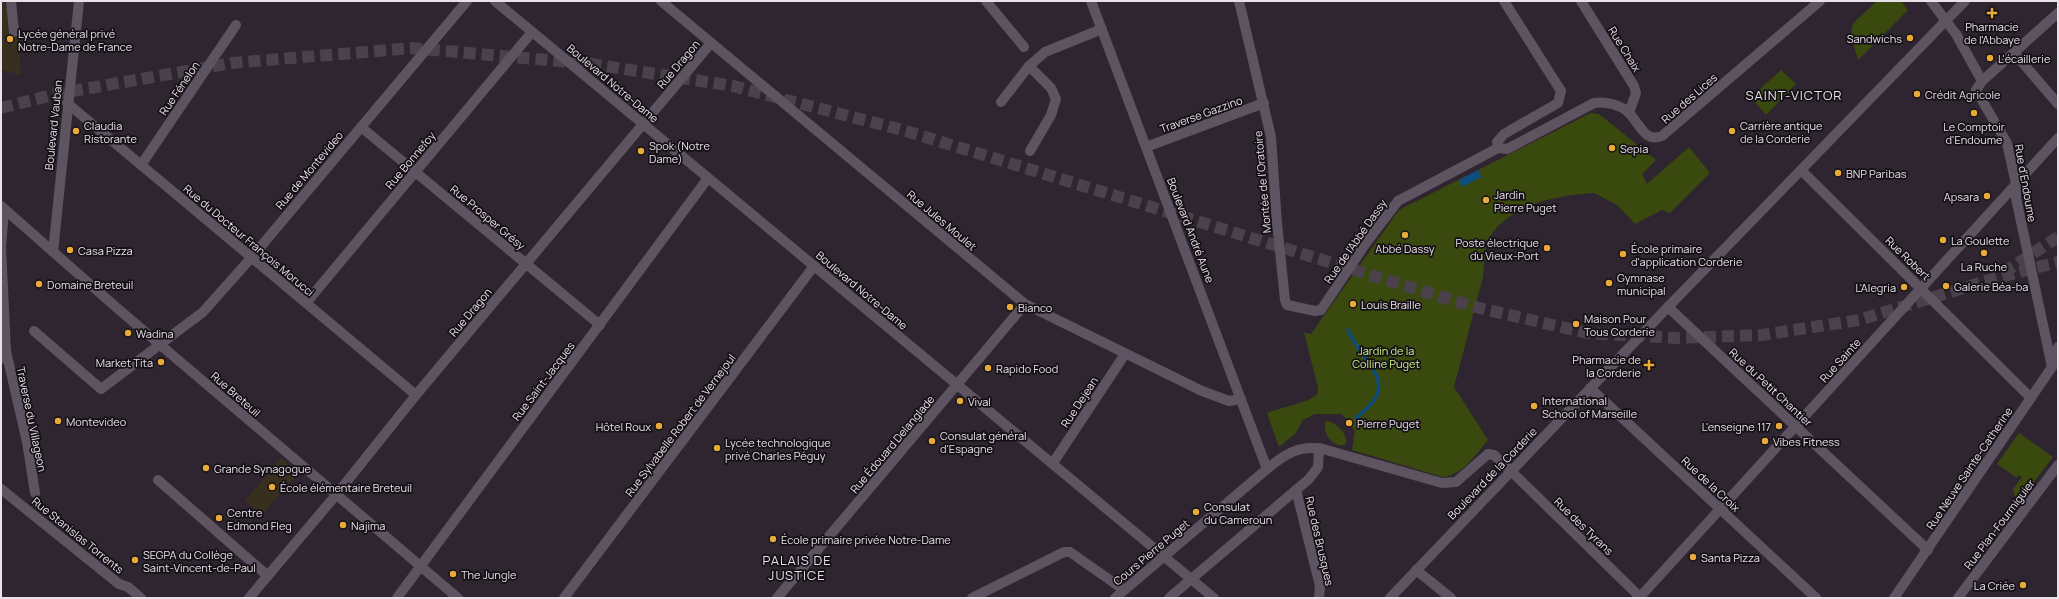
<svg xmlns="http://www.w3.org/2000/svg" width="2059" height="599" font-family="Manrope,sans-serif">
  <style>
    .education { fill: #392f1f }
    .green { fill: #3a4a0f }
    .water { fill: #0d4e81 }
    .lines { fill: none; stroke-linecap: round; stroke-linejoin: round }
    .stream { stroke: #0d4e81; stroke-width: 3.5 }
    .highway-tunnel { stroke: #4a414c; stroke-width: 12; stroke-dasharray: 12 6; stroke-linecap: butt }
    .street { stroke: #5e5461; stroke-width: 10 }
    .secondary { stroke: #5e5461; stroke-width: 10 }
    .poi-dot { fill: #e8ab37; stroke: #141015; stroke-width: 1.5 }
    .labels { text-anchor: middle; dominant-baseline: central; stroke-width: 3.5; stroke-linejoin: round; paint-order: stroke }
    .poi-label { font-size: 11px; fill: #e7e1e8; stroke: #141015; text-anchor: start }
    .street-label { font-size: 11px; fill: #e7e1e8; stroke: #141015 }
    .park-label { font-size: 11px; fill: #d0f28a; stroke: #141015 }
    .quarter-label { font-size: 13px; letter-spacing: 1px; fill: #e7e1e8; stroke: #141015 }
  </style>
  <rect width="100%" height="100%" fill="#2e2530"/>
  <g class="education">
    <path d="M1 1H4L6 8 16 5 21 75 1 70Z"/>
    <path d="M281 458 298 473 262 515 245 501Z"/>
  </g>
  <g class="green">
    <path d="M1877 1H1901L1908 10 1858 60C1847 20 1848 29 1877 1Z"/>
    <path d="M1781 70 1796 84 1766 115 1751 97Z"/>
    <path d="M1591 113 1599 114 1656 160 1642 174 1647 184 1689 147 1710 173 1670 213 1662 210 1635 224 1617 205 1594 193 1571 195 1542 201 1518 211 1509 217 1497 227 1486 242 1483 277 1454 387 1488 440C1476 454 1463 475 1443 477L1352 450 1355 431 1347 419 1341 414H1315L1303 420 1295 434 1279 447 1267 413C1283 406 1304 405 1318 394V388L1304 332 1311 334 1399 210Z"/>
    <path d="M1326 421C1336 422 1348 434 1346 444 1334 450 1321 432 1326 421Z"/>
    <path d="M2019 433 2053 457 2017 504 2013 489 2022 477 2018 475 2017 478 1997 464Z"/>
  </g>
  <path class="water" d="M1478 170 1481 177 1462 187 1459 180Z"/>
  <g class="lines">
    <path class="stream" d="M1348 330C1356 354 1396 378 1370 405 1366 410 1360 414 1356 418"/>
    <g class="highway-tunnel">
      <path d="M1 108 56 94 232 63 412 48 592 64 733 86 906 131 1471 306 1587 333 1679 338 1762 335 1859 320 1993 279 2058 262"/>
      <path d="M2003 273 2058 237"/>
    </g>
    <g class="street">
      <path d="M11 1 14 32"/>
      <path d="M661 1 1025 304 1202 391 1229 401 1241 399"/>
      <path d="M986 1 1024 47"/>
      <path d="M1091 1 1267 469"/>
      <path d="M1239 1 1271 137 1277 223 1285 300 1287 305 1315 311 1321 310 1366 243 1398 201 1498 148"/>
      <path d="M1581 1 1634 86 1636 93 1629 113"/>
      <path d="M1946 21 1956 34 1982 81 1976 90 2007 143 2016 184V198L2052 367"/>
      <path d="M2015 54 2058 104"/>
      <path d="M1029 66 1051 88 1056 99 1051 115 1030 151"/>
      <path d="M1982 81 2058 13"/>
      <path d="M1001 102 1029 66 1045 52 1102 29"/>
      <path d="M67 103 416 395"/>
      <path d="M361 127 600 325"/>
      <path d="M1146 147 1264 103"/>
      <path d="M1498 148 1507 149 1511 147 1594 103C1606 101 1621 105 1629 113 1640 124 1645 143 1662 136L1820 1"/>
      <path d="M1498 148 1497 142 1504 134 1558 103 1561 91 1504 1"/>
      <path d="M141 165 236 25"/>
      <path d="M1802 171 2031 398"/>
      <path d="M306 303 532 32"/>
      <path d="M1668 307 1928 550"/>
      <path d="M34 331 101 389 203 312 252 257 467 1"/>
      <path d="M6 351 27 442 35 493"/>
      <path d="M1 359 6 351 1 247 4 209"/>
      <path d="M1053 463 1125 354"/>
      <path d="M1511 471 1641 598"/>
      <path d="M158 480 268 576"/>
      <path d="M1 489 119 584 128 587 141 598"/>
      <path d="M1296 490 1320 586 1319 598"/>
      <path d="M1416 570 1451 598"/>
      <path d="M249 598 336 495 416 395 711 43"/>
      <path d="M397 598 708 178"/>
      <path d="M564 598 814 266"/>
      <path d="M777 598 1025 304"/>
      <path d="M972 598 1064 552H1070L1124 590"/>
      <path d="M1639 598 2058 138"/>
      <path d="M1894 598 2052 367 2058 347"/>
      <path d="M1958 598 2058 465"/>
    </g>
    <g class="secondary">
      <path d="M495 1 1214 598"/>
      <path d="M1931 1 1946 21"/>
      <path d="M1 206 117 308 458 598"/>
      <path d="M53 252 79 1"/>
      <path d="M1590 388 1816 598"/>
      <path d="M1115 598 1267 469C1285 454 1299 445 1323 449L1442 483 1456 482 1488 454 1494 455 1511 471"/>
      <path d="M1169 598 1309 479 1318 467 1319 448"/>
      <path d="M1390 598 1668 307 1965 1"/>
    </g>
  </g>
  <g class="poi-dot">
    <path d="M1990 7h4v4h4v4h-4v4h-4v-4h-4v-4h4z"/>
    <circle cx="1910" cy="38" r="4"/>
    <circle cx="10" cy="39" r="4"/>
    <circle cx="1990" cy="58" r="4"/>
    <circle cx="1917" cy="94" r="4"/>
    <circle cx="1974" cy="113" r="4"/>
    <circle cx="76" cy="131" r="4"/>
    <circle cx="1732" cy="131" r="4"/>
    <circle cx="1612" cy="148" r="4"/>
    <circle cx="641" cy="151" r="4"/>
    <circle cx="1838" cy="173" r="4"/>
    <circle cx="1987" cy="196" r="4"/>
    <circle cx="1486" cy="200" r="4"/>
    <circle cx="1405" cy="235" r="4"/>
    <circle cx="1943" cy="240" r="4"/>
    <circle cx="1547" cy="248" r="4"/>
    <circle cx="70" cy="250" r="4"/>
    <circle cx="1984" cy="253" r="4"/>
    <circle cx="1623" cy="254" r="4"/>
    <circle cx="1609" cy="283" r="4"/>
    <circle cx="39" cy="284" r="4"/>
    <circle cx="1946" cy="286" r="4"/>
    <circle cx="1904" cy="287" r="4"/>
    <circle cx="1353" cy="304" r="4"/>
    <circle cx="1010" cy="307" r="4"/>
    <circle cx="1576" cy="324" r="4"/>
    <circle cx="128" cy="333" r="4"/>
    <circle cx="161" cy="362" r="4"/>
    <path d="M1647 359h4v4h4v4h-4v4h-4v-4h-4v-4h4z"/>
    <circle cx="988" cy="368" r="4"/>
    <circle cx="960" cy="401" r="4"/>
    <circle cx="1534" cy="406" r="4"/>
    <circle cx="58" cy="421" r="4"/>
    <circle cx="1349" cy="423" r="4"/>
    <circle cx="659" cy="426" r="4"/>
    <circle cx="1779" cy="426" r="4"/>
    <circle cx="932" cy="441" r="4"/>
    <circle cx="1765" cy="441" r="4"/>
    <circle cx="717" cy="448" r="4"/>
    <circle cx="206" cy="468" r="4"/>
    <circle cx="272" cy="487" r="4"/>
    <circle cx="1196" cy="512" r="4"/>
    <circle cx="219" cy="518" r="4"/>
    <circle cx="343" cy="525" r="4"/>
    <circle cx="773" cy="539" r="4"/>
    <circle cx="1693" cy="557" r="4"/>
    <circle cx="135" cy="560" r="4"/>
    <circle cx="453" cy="574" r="4"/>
    <circle cx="2023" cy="585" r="4"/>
  </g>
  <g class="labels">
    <g class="poi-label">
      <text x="1992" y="26" text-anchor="middle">Pharmacie<tspan x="1992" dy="13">de l'Abbaye</tspan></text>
      <text x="18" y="33">Lycée général privé<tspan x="18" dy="13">Notre-Dame de France</tspan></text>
      <text x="1902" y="38" text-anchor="end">Sandwichs</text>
      <text x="1998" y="58">L'écaillerie</text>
      <text x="1925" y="94">Crédit Agricole</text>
      <text x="84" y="125">Claudia<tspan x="84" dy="13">Ristorante</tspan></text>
      <text x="1740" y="125">Carrière antique<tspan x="1740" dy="13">de la Corderie</tspan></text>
      <text x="1974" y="126" text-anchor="middle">Le Comptoir<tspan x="1974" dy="13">d'Endoume</tspan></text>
      <text x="649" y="145">Spok (Notre<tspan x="649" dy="13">Dame)</tspan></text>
      <text x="1620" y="148">Sepia</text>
      <text x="1846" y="173">BNP Paribas</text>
      <text x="1494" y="194">Jardin<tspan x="1494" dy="13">Pierre Puget</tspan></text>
      <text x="1979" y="196" text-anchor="end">Apsara</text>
      <text x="1951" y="240">La Goulette</text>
      <text x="1539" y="242" text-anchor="end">Poste électrique<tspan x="1539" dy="13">du Vieux-Port</tspan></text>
      <text x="1405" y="248" text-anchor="middle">Abbé Dassy</text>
      <text x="1631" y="248">École primaire<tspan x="1631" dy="13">d'application Corderie</tspan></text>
      <text x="78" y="250">Casa Pizza</text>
      <text x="1984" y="266" text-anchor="middle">La Ruche</text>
      <text x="1617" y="277">Gymnase<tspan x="1617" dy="13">municipal</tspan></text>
      <text x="47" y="284">Domaine Breteuil</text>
      <text x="1954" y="286">Galerie Béa-ba</text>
      <text x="1896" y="287" text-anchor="end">L'Alegria</text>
      <text x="1361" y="304">Louis Braille</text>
      <text x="1018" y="307">Bianco</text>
      <text x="1584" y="318">Maison Pour<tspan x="1584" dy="13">Tous Corderie</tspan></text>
      <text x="136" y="333">Wadina</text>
      <text x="1641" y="359" text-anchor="end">Pharmacie de<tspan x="1641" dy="13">la Corderie</tspan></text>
      <text x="153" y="362" text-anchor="end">Market Tita</text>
      <text x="996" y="368">Rapido Food</text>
      <text x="1542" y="400">International<tspan x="1542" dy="13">School of Marseille</tspan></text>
      <text x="968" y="401">Vival</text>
      <text x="66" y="421">Montevideo</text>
      <text x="1357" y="423">Pierre Puget</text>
      <text x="651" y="426" text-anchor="end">Hôtel Roux</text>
      <text x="1771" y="426" text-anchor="end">L'enseigne 117</text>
      <text x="940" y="435">Consulat général<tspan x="940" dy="13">d'Espagne</tspan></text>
      <text x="1773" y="441">Vibes Fitness</text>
      <text x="725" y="442">Lycée technologique<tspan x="725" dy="13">privé Charles Péguy</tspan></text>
      <text x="214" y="468">Grande Synagogue</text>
      <text x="280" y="487">École élémentaire Breteuil</text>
      <text x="1204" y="506">Consulat<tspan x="1204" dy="13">du Cameroun</tspan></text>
      <text x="227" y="512">Centre<tspan x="227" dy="13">Edmond Fleg</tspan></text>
      <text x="351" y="525">Najima</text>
      <text x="781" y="539">École primaire privée Notre-Dame</text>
      <text x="143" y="554">SEGPA du Collège<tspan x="143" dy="13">Saint-Vincent-de-Paul</tspan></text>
      <text x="1701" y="557">Santa Pizza</text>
      <text x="461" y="574">The Jungle</text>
      <text x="2015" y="585" text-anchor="end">La Criée</text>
    </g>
    <g class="street-label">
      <text transform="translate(1625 49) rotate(58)">Rue Chaix</text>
      <text transform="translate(678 64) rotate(-50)">Rue Dragon</text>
      <text transform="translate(613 83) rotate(40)">Boulevard Notre-Dame</text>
      <text transform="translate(179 88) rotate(-56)">Rue Fénelon</text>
      <text transform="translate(1689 98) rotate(-41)">Rue des Lices</text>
      <text transform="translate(1201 114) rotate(-20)">Traverse Gazzino</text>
      <text transform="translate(53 125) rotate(-84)">Boulevard Vauban</text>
      <text transform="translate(410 160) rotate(-50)">Rue Bonnefoy</text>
      <text transform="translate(309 170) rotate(-50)">Rue de Montevideo</text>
      <text transform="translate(1262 182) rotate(-95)">Montée de l'Oratoire</text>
      <text transform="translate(2026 183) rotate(80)">Rue d'Endoume</text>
      <text transform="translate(488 217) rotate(40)">Rue Prosper Grésy</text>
      <text transform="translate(942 220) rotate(40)">Rue Jules Moulet</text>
      <text transform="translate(1191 230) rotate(69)">Boulevard André Aune</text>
      <text transform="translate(249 240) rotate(40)">Rue du Docteur François Morucci</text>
      <text transform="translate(1355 241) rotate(-55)">Rue de l'Abbé Dassy</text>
      <text transform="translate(1908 258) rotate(44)">Rue Robert</text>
      <text transform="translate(862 290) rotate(40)">Boulevard Notre-Dame</text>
      <text transform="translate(470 312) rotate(-50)">Rue Dragon</text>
      <text transform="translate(1840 360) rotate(-48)">Rue Sainte</text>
      <text transform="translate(543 381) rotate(-53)">Rue Saint-Jacques</text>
      <text transform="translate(1771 387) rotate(43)">Rue du Petit Chantier</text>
      <text transform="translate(236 394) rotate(41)">Rue Breteuil</text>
      <text transform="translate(1079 402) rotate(-57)">Rue Dejean</text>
      <text transform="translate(32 419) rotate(78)">Traverse du Villageon</text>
      <text transform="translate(680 425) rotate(-53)">Rue Sylvabelle Robert de Vernejoul</text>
      <text transform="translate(892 444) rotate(-50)">Rue Édouard Delanglade</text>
      <text transform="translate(1969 468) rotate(-56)">Rue Neuve Sainte-Catherine</text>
      <text transform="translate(1492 473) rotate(-46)">Boulevard de la Corderie</text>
      <text transform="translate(1711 484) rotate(43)">Rue de la Croix</text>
      <text transform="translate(1999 524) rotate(-53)">Rue Plan-Fourmiguier</text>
      <text transform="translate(1584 526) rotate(44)">Rue des Tyrans</text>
      <text transform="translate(78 535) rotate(39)">Rue Stanislas Torrents</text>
      <text transform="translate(1320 541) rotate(77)">Rue des Brusques</text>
      <text transform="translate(1151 552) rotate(-40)">Cours Pierre Puget</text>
    </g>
    <g class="park-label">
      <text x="1386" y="350">Jardin de la<tspan x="1386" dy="13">Colline Puget</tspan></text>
    </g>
    <g class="quarter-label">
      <text x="1794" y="95">SAINT-VICTOR</text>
      <text x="797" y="560">PALAIS DE<tspan x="797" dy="15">JUSTICE</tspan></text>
    </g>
  </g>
  <rect width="2059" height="599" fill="none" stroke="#e7e1e8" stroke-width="4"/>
</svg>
